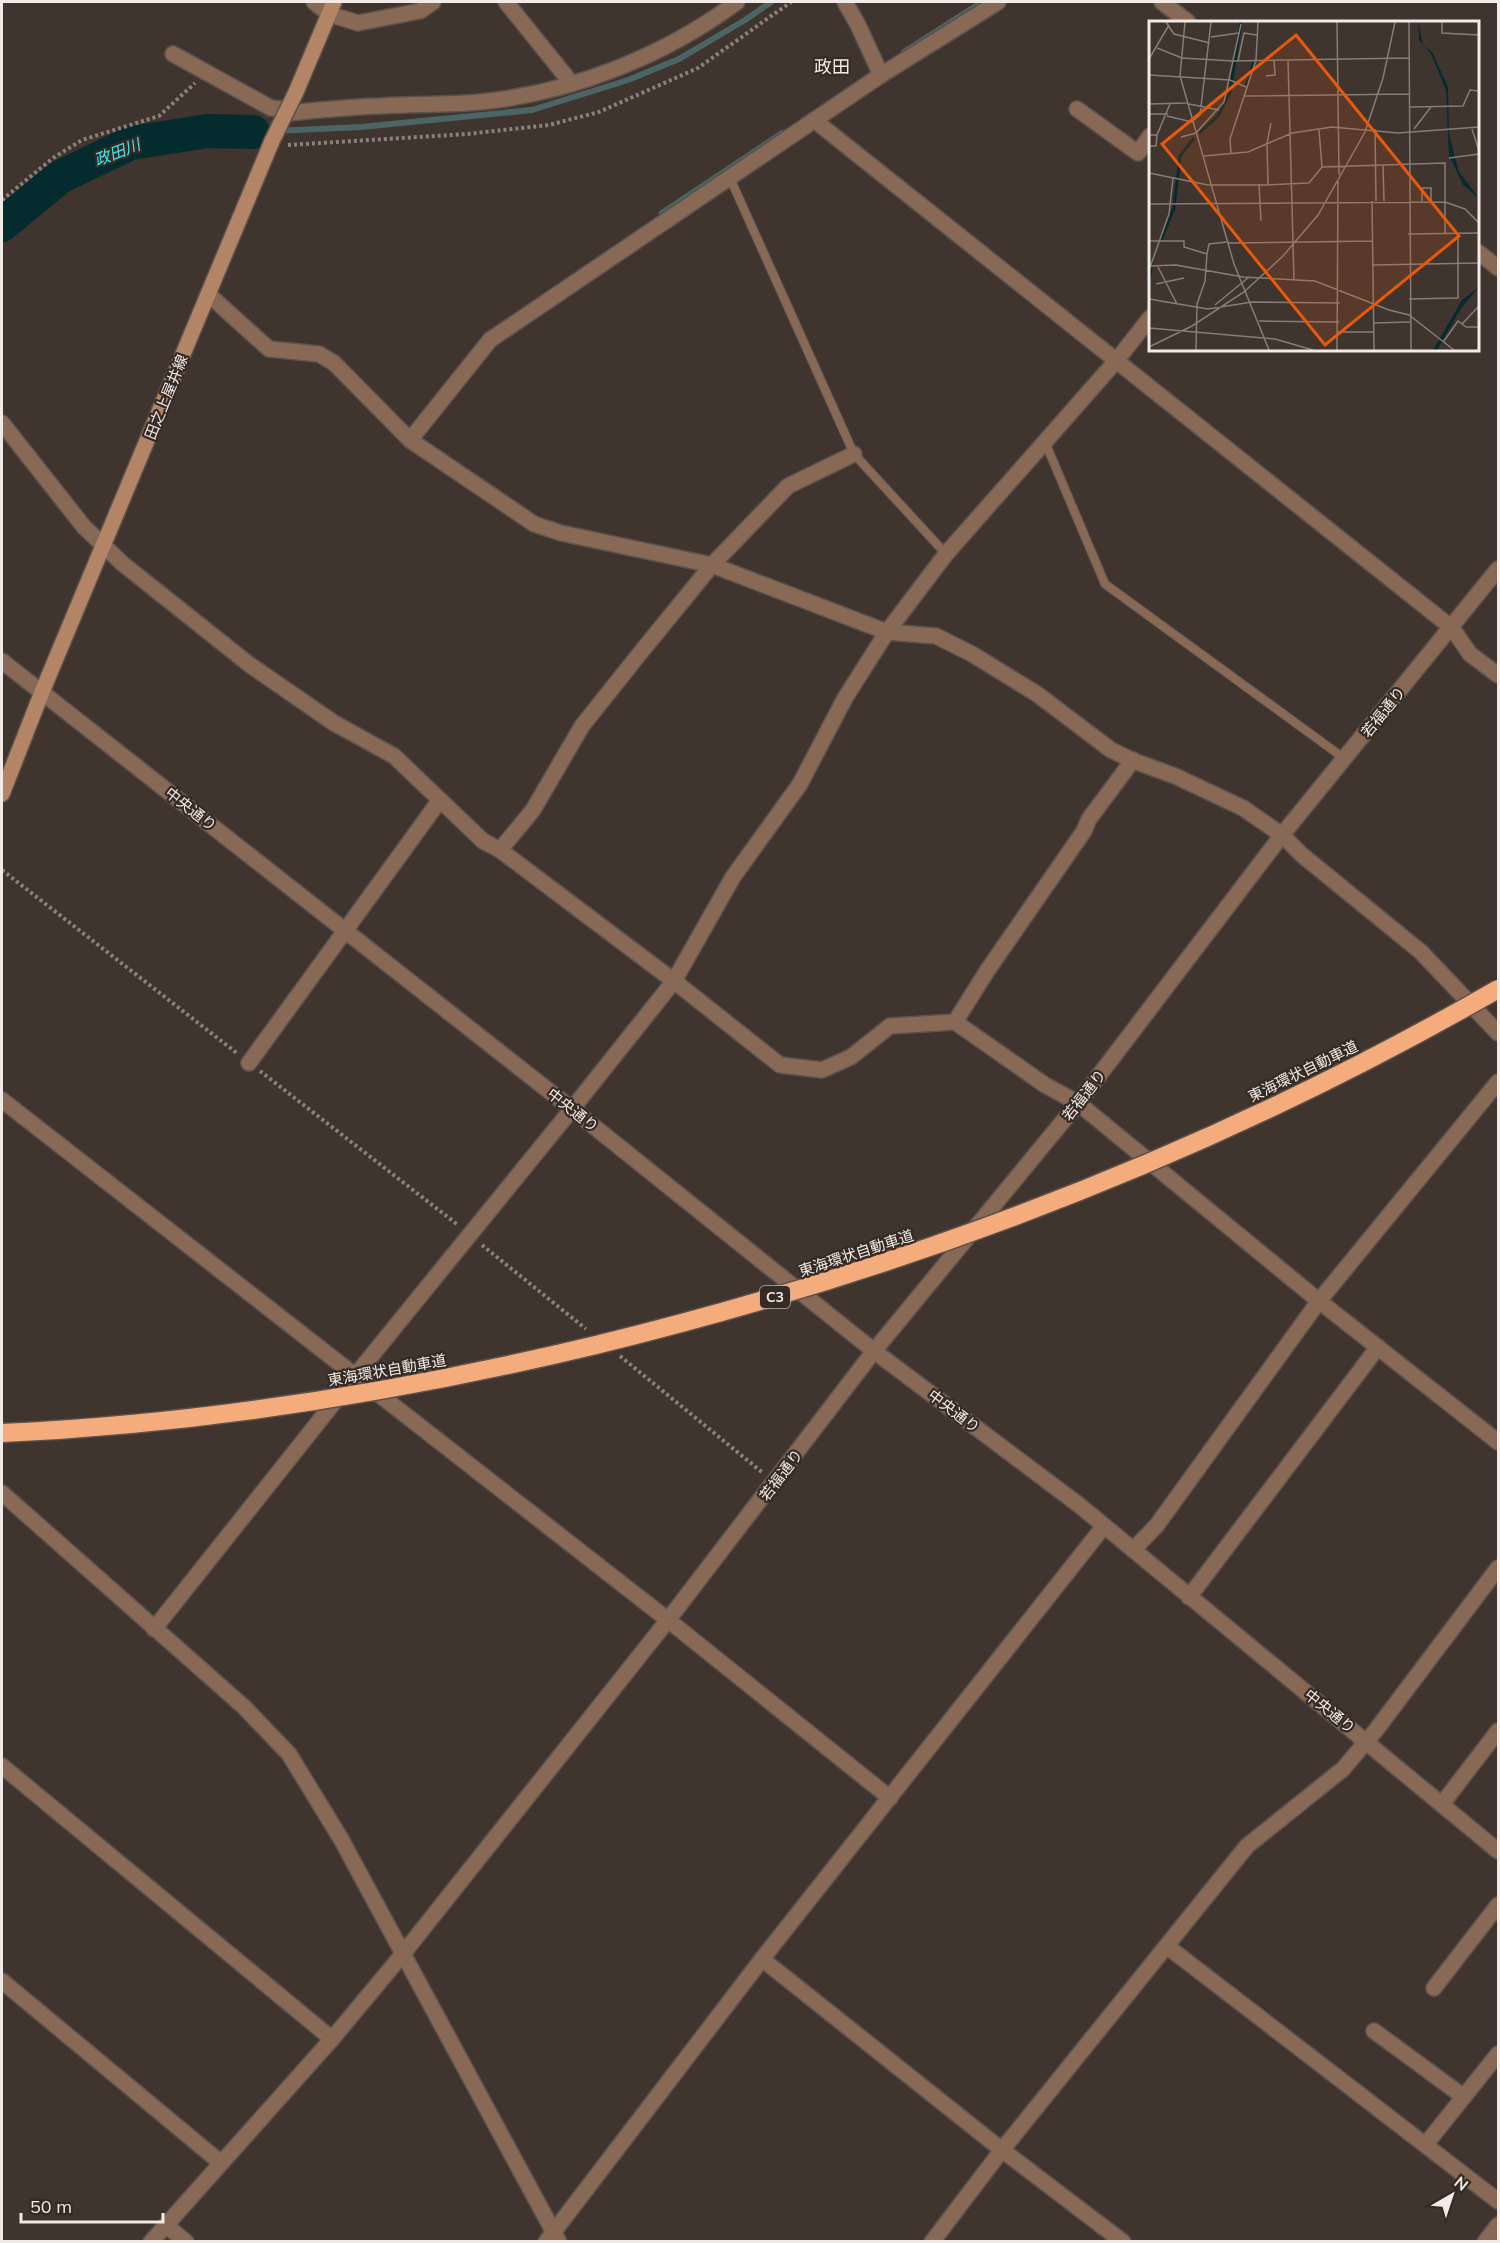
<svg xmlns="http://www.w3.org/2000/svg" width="1500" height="2243" font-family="Mulish,'Noto Sans JP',sans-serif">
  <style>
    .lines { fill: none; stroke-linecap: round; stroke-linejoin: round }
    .stream { stroke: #4b6565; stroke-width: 6 }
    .river { stroke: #042c2e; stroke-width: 34 }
    .service-casing { stroke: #5c514b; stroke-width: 10 }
    .minor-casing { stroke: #5c514b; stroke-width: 18 }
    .tertiary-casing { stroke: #5c514b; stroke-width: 18 }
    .secondary-casing { stroke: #5c514b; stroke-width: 18 }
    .path { stroke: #8b817c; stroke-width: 4; stroke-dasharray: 3 3; stroke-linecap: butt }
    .service { stroke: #876956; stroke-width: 8 }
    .minor { stroke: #876956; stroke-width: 15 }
    .tertiary { stroke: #876956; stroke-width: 15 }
    .secondary { stroke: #b38466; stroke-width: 15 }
    .secondary-bridge-casing { stroke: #5c514b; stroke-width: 18; stroke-linecap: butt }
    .motorway-bridge-casing { stroke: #5c514b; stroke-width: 21; stroke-linecap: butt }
    .secondary-bridge { stroke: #b38466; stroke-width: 15 }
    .motorway-bridge { stroke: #f4ac7c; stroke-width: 18 }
    .labels { text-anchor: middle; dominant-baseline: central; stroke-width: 4.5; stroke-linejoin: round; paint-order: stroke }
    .shield { fill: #352a24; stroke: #b9b0ac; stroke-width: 1.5 }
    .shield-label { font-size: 14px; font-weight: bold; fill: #f2eae6 }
    .street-label { font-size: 15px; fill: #f2eae6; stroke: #352a24 }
    .water-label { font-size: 16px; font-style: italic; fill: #3aebf5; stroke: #352a24 }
    .quarter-label { font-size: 18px; fill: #f2eae6; stroke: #352a24 }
    .inset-river { fill: none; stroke: #042c2e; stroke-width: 3 }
    .inset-road { fill: none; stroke: #877d78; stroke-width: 1.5 }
    .view { fill: #e8590c; fill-opacity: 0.15; stroke: #e8590c; stroke-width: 3 }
    .inset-edge { fill: none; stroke: #f2eae6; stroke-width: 3 }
  </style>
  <rect width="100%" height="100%" fill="#40342e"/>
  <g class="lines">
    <g class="stream">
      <path d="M904 52 982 2"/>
      <path d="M253 132 361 127 532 110 628 80 679 59 745 20 771 2"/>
      <path d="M662 213 782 133"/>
    </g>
    <path class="river" d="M2 225 60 177 131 143 208 131 253 132"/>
    <defs>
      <g id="service">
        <path d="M730 178 854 454 946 554"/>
        <path d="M1045 442 1105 584 1345 759"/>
      </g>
      <g id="minor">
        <path d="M314 2 329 14 358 23 420 11 433 2"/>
        <path d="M506 2 572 84"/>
        <path d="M845 2 858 25 881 75"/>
        <path d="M1162 2 1188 22"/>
        <path d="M173 54 271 108 282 109 289 113C319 110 350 107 380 106 413 104 447 105 480 102 572 93 664 56 737 2"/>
        <path d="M1077 109 1138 153 1150 136"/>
        <path d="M814 120 1452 628 1470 654 1498 675"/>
        <path d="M1478 252 1498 268"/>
        <path d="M208 294 269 349 319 354 334 363 410 440 534 524 561 533 712 565 887 632 936 636 972 654 1037 694 1111 750 1134 761 1175 776 1243 808 1282 835 1302 855 1421 952 1498 1033"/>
        <path d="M2 423 84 527 123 564 250 665 334 723 394 756 483 841 500 850 674 981 780 1065 822 1070 851 1057 890 1026 955 1022 1045 1085 1078 1103 1319 1301 1498 1442"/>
        <path d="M410 440 490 340 881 75 998 2"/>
        <path d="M500 850 533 810 582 726 641 652 712 565 788 486 854 454"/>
        <path d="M955 1022 987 971 1084 831 1089 819 1133 760"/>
        <path d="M249 1063 440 800"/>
        <path d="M2 1100 668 1620 890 1798"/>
        <path d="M2 1493 244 1707 289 1754 341 1839 559 2242"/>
        <path d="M1133 1550 1157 1525 1319 1301 1498 1082"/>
        <path d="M1189 1597 1378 1347"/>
        <path d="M154 1629 355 1376 572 1109 674 981 733 877 800 784 845 698 887 632 946 554 1116 361 1150 318"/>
        <path d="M2 1766 332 2039"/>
        <path d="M1442 1804 1498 1731"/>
        <path d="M1168 1947 1498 2201"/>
        <path d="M762 1959 1002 2150 1123 2242"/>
        <path d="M2 1981 221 2163"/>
        <path d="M1434 1988 1498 1905"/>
        <path d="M1374 2031 1464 2097"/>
        <path d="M1426 2144 1498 2054"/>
        <path d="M166 2225 186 2242"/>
        <path d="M546 2242 762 1959 1104 1526"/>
        <path d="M932 2242 1002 2150 1247 1846 1343 1769 1376 1730 1498 1568"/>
        <path d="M1485 2242 1498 2225"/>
      </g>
      <g id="tertiary">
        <path d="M2 661 572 1109 874 1351 1079 1505 1498 1851"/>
        <path d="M151 2242 332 2039 402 1955 668 1620 874 1351 1078 1103 1282 835 1498 569"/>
      </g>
      <g id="secondary">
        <path d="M296 92 334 2"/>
        <path d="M2 794 42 692 272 141"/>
      </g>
    </defs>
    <use href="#service" class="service-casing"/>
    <use href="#minor" class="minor-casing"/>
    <use href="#tertiary" class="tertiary-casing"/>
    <use href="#secondary" class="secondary-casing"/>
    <g class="path">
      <path d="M288 145 467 134 549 125 599 112 698 68 791 2"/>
      <path d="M2 200 53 158 82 140 159 116 195 83"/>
      <path d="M2 870 238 1054"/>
      <path d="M260 1071 458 1225"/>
      <path d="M482 1245 586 1329"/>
      <path d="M620 1356 763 1473"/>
    </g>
    <use href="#service" class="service"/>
    <use href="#minor" class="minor"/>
    <use href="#tertiary" class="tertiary"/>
    <use href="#secondary" class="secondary"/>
    <defs>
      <path id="secondary-bridge" d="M272 141 296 92"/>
      <path id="motorway-bridge" d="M2 1433C202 1424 400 1392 596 1345 911 1268 1217 1151 1498 989"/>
    </defs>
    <use href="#secondary-bridge" class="secondary-bridge-casing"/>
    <use href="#motorway-bridge" class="motorway-bridge-casing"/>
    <use href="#secondary-bridge" class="secondary-bridge"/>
    <use href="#motorway-bridge" class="motorway-bridge"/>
  </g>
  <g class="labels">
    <rect class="shield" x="760" y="1286" width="30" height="22" rx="4.5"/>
    <g class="shield-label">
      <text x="775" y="1297">C3</text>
    </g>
    <g class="street-label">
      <text transform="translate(166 397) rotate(-68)">田之上屋井線</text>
      <text transform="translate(1383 712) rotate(-51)">若福通り</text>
      <text transform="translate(191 809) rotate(38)">中央通り</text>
      <text transform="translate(1303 1071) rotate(-26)">東海環状自動車道</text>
      <text transform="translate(1084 1095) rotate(-52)">若福通り</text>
      <text transform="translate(573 1110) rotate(38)">中央通り</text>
      <text transform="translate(856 1253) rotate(-18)">東海環状自動車道</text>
      <text transform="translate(387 1370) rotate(-10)">東海環状自動車道</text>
      <text transform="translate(954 1411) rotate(37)">中央通り</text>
      <text transform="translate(781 1475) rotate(-53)">若福通り</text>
      <text transform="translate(1330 1711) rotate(39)">中央通り</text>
    </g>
    <g class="water-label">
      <text transform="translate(117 152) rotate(-21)">政田川</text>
    </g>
    <g class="quarter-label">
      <text x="832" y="66">政田</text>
    </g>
  </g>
  <g transform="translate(1149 21)">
    <rect width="330" height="330" fill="#40342e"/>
    <path d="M269 1 274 24 283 31 299 66 300 113 310 151 330 177 314 164 300 134 297 69 282 33 270 19ZM330 266 313 286 288 329H284L313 279Z" fill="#042c2e"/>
    <path class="inset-river" d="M97 65 105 41M50 112 69 95 81 71 92 1M11 221 25 187 31 135 45 117M0 260 3 242"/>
    <path class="inset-road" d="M17 1 25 13 61 22M36 1 31 55 85 243 120 329M188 1 190 154M260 1 262 329M293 1V12L330 14M62 16 90 12M8 27 33 37 84 40 260 37M0 38 20 4M139 39 145 258M89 40 95 12 108 14M0 54 81 59 97 66M117 55 126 54 125 39M95 75 260 73M0 83 38 82M40 83 70 89M261 86 314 85 321 69 330 70M0 93H19M18 95 43 101 51 94 62 1M226 108 227 180M265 108 282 86M323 108 330 130M170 109 173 146M0 114H8L21 83M32 116 47 112 75 81 92 3M0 125H7L8 114M82 133 81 118 107 39 109 1M55 135 99 131 143 112 183 106 249 112 330 106M300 137 330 133M234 144 235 180M0 152 59 164H117L160 162 173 146 296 142V212M110 163 112 200M119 163 118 122 122 102M223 180 225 329M273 180V167H282V180M0 183 296 181 316 188 330 202M259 213 330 212M0 220H35V226L58 233 60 223 78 221M79 222 223 220M223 244 330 242M1 245 27 244 94 256 166 260 240 289 260 294 305 329M9 246 28 283M0 249 20 193 24 157M7 263 35 257M0 278 59 288 103 281 191 282M260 278 309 277V212M66 284 100 256M110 300 190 301M225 302 261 301M313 303 330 285M0 307 126 318 164 329M189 311H225M295 320 309 300 317 306H330M0 326 43 305 95 271 134 235 169 194 216 111 234 57 246 1M47 329 48 283 56 260 58 233M188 329 189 160"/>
    <path class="view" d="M147 14 310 215 176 324 13 123Z"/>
    <rect width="330" height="330" class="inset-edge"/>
  </g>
  <rect width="1500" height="2243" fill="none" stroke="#f2eae6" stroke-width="6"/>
  <g transform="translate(1452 2195) rotate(39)" stroke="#352a24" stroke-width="4.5" paint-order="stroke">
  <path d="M0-4.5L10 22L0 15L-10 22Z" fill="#f2eae6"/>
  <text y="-9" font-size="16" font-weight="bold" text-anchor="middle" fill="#f2eae6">N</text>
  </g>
  <path d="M21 2213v9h142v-9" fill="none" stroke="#f2eae6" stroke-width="3"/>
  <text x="30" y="2213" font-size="18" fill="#f2eae6" stroke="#352a24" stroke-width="4.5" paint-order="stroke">50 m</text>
</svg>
